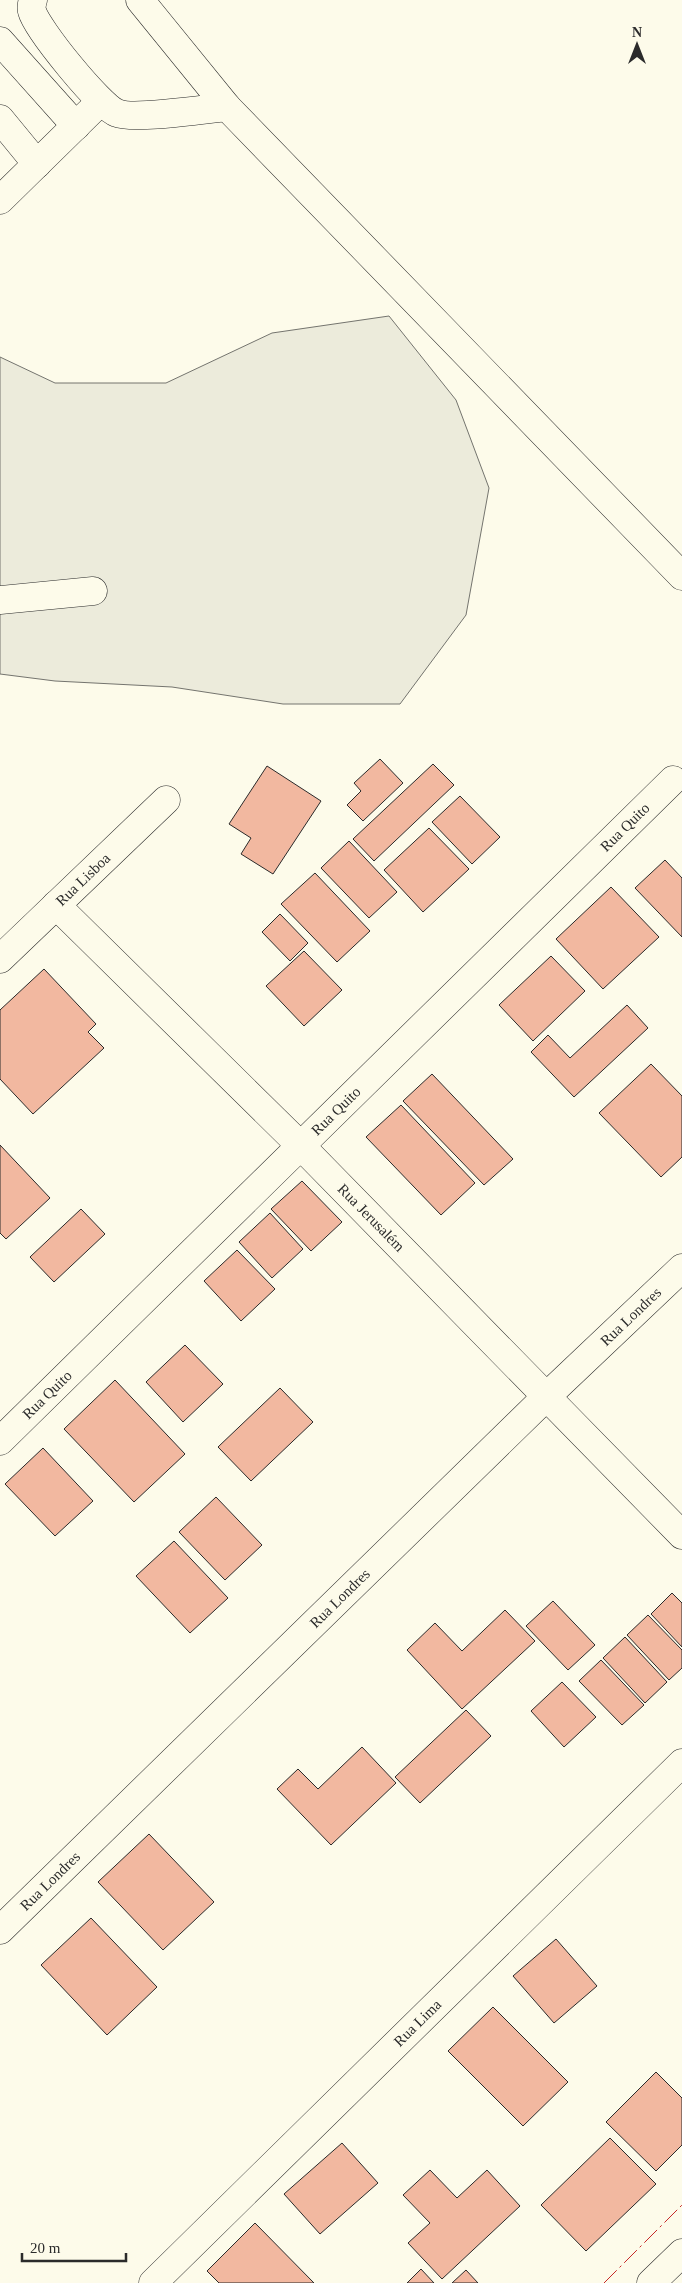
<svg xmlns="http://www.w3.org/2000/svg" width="682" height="2283" font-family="Georgia,serif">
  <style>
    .green { fill: #ecebdb; stroke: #74746e }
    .building { fill: #f2b8a0; stroke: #2b2b2b }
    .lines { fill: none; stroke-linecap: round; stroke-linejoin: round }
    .minor-casing { stroke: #2b2b2b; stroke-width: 29 }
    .minor { stroke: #fdfbea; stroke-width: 28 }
    .power { stroke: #c62828; stroke-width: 1; stroke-dasharray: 18 4 2.5 4; stroke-linecap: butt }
    .labels { text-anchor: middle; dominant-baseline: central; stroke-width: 4; stroke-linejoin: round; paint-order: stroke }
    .street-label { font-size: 15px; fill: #2b2b2b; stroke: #fdfbea }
  </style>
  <rect width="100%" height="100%" fill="#fdfbea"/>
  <path class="green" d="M389 316 456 400 489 488 466 615 400 704H283L172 687 55 681 0 674V357L55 383H166L272 333Z"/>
  <g class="building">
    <path d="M380 759 403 783 363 821 347 805 361 791 354 783Z"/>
    <path d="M433 764 454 785 374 861 353 839Z"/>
    <path d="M267 766 321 801 273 874 241 854 251 838 229 824Z"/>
    <path d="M460 796 500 837 472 864 432 822Z"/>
    <path d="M429 828 469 869 423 912 384 870Z"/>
    <path d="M349 841 397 892 369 918 321 868Z"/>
    <path d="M665 860 682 878V937L635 888Z"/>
    <path d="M315 873 370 931 337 962 281 904Z"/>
    <path d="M611 887 659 937 603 989 556 939Z"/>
    <path d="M280 914 308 943 290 961 262 932Z"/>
    <path d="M304 951 342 990 304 1026 266 986Z"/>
    <path d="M551 956 585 991 533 1041 499 1005Z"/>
    <path d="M44 969 96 1024 88 1032 104 1048 33 1114 0 1079V1010Z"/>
    <path d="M627 1005 648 1028 574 1097 531 1052 548 1035 570 1058Z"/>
    <path d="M651 1064 682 1096V1157L661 1177 599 1113Z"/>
    <path d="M432 1074 513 1159 484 1185 403 1101Z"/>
    <path d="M401 1105 475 1183 441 1215 366 1137Z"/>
    <path d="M0 1145 50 1198 6 1239 0 1233Z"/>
    <path d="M302 1181 342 1222 311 1251 271 1209Z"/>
    <path d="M81 1209 105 1234 54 1282 30 1257Z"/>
    <path d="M270 1213 303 1249 272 1278 239 1242Z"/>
    <path d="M237 1250 275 1289 241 1321 204 1281Z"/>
    <path d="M185 1345 223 1384 183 1422 146 1382Z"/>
    <path d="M115 1380 185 1454 134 1502 64 1429Z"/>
    <path d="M280 1388 313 1422 251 1481 218 1447Z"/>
    <path d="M43 1448 93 1501 55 1536 5 1484Z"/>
    <path d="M216 1497 262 1545 225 1580 179 1532Z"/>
    <path d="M174 1541 228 1598 190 1633 136 1576Z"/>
    <path d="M672 1593 682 1603V1647L651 1614Z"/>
    <path d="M553 1601 595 1645 568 1670 526 1626Z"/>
    <path d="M505 1610 535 1641 462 1709 407 1650 435 1623 462 1651Z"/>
    <path d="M648 1615 682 1650V1668L669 1680 627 1635Z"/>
    <path d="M625 1637 667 1682 645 1703 603 1658Z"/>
    <path d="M601 1660 644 1705 622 1725 579 1681Z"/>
    <path d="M562 1682 596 1717 564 1747 531 1711Z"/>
    <path d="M466 1710 491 1736 420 1803 395 1777Z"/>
    <path d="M362 1747 396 1783 331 1845 277 1789 298 1769 318 1789Z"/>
    <path d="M149 1834 214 1902 163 1950 98 1882Z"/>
    <path d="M91 1918 157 1987 107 2035 41 1965Z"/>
    <path d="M556 1939 597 1986 554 2023 513 1976Z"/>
    <path d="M493 2007 568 2082 523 2126 448 2051Z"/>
    <path d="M656 2072 682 2098V2145L656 2171 606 2122Z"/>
    <path d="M610 2138 656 2184 586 2251 541 2205Z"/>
    <path d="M342 2143 378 2183 320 2234 284 2194Z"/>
    <path d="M430 2170 457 2198 487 2170 520 2206 442 2279 408 2243 430 2223 403 2195Z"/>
    <path d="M255 2223 314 2283H219L207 2271Z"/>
    <path d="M421 2269 434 2283H407Z"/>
    <path d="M466 2270 478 2283H452Z"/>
  </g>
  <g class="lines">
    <defs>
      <g id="minor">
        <path d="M33 0C32 3 31 8 32 11 37 29 100 107 117 113 133 120 206 109 227 107"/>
        <path d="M140 0 227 107 682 576"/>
        <path d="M0 41 76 126"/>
        <path d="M0 119 37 164"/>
        <path d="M0 200 100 102"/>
        <path d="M0 600 93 591"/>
        <path id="s1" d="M56 905 301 1146 682 1535"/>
        <path id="s2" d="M0 959 166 800"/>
        <path id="s3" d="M0 1441 673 780"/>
        <path id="s4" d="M0 1930 547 1396 682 1268"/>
        <path id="s5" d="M153 2283 682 1763"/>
        <path d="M651 2283 682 2253"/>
      </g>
    </defs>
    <use href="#minor" class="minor-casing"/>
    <use href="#minor" class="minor"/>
    <path class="power" d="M604 2283 682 2205"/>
  </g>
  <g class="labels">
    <g class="street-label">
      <text stroke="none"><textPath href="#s3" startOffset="876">Rua Quito</textPath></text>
      <text stroke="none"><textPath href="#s2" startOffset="115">Rua Lisboa</textPath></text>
      <text stroke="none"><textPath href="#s3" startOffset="471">Rua Quito</textPath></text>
      <text stroke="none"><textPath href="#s1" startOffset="444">Rua Jerusalém</textPath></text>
      <text stroke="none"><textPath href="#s4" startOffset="880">Rua Londres</textPath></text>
      <text stroke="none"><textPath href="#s3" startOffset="66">Rua Quito</textPath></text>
      <text stroke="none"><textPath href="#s4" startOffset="475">Rua Londres</textPath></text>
      <text stroke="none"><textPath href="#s4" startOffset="70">Rua Londres</textPath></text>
      <text stroke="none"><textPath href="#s5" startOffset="371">Rua Lima</textPath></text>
    </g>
  </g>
  <g transform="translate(637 45)" stroke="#fdfbea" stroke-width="4" paint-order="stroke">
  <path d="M0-4L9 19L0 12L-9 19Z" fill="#2b2b2b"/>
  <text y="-8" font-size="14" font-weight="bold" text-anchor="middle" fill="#2b2b2b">N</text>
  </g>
  <path d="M22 2253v8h104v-8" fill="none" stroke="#2b2b2b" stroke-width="2.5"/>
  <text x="30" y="2253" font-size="15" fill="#2b2b2b" stroke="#fdfbea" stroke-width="4" paint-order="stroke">20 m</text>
</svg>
